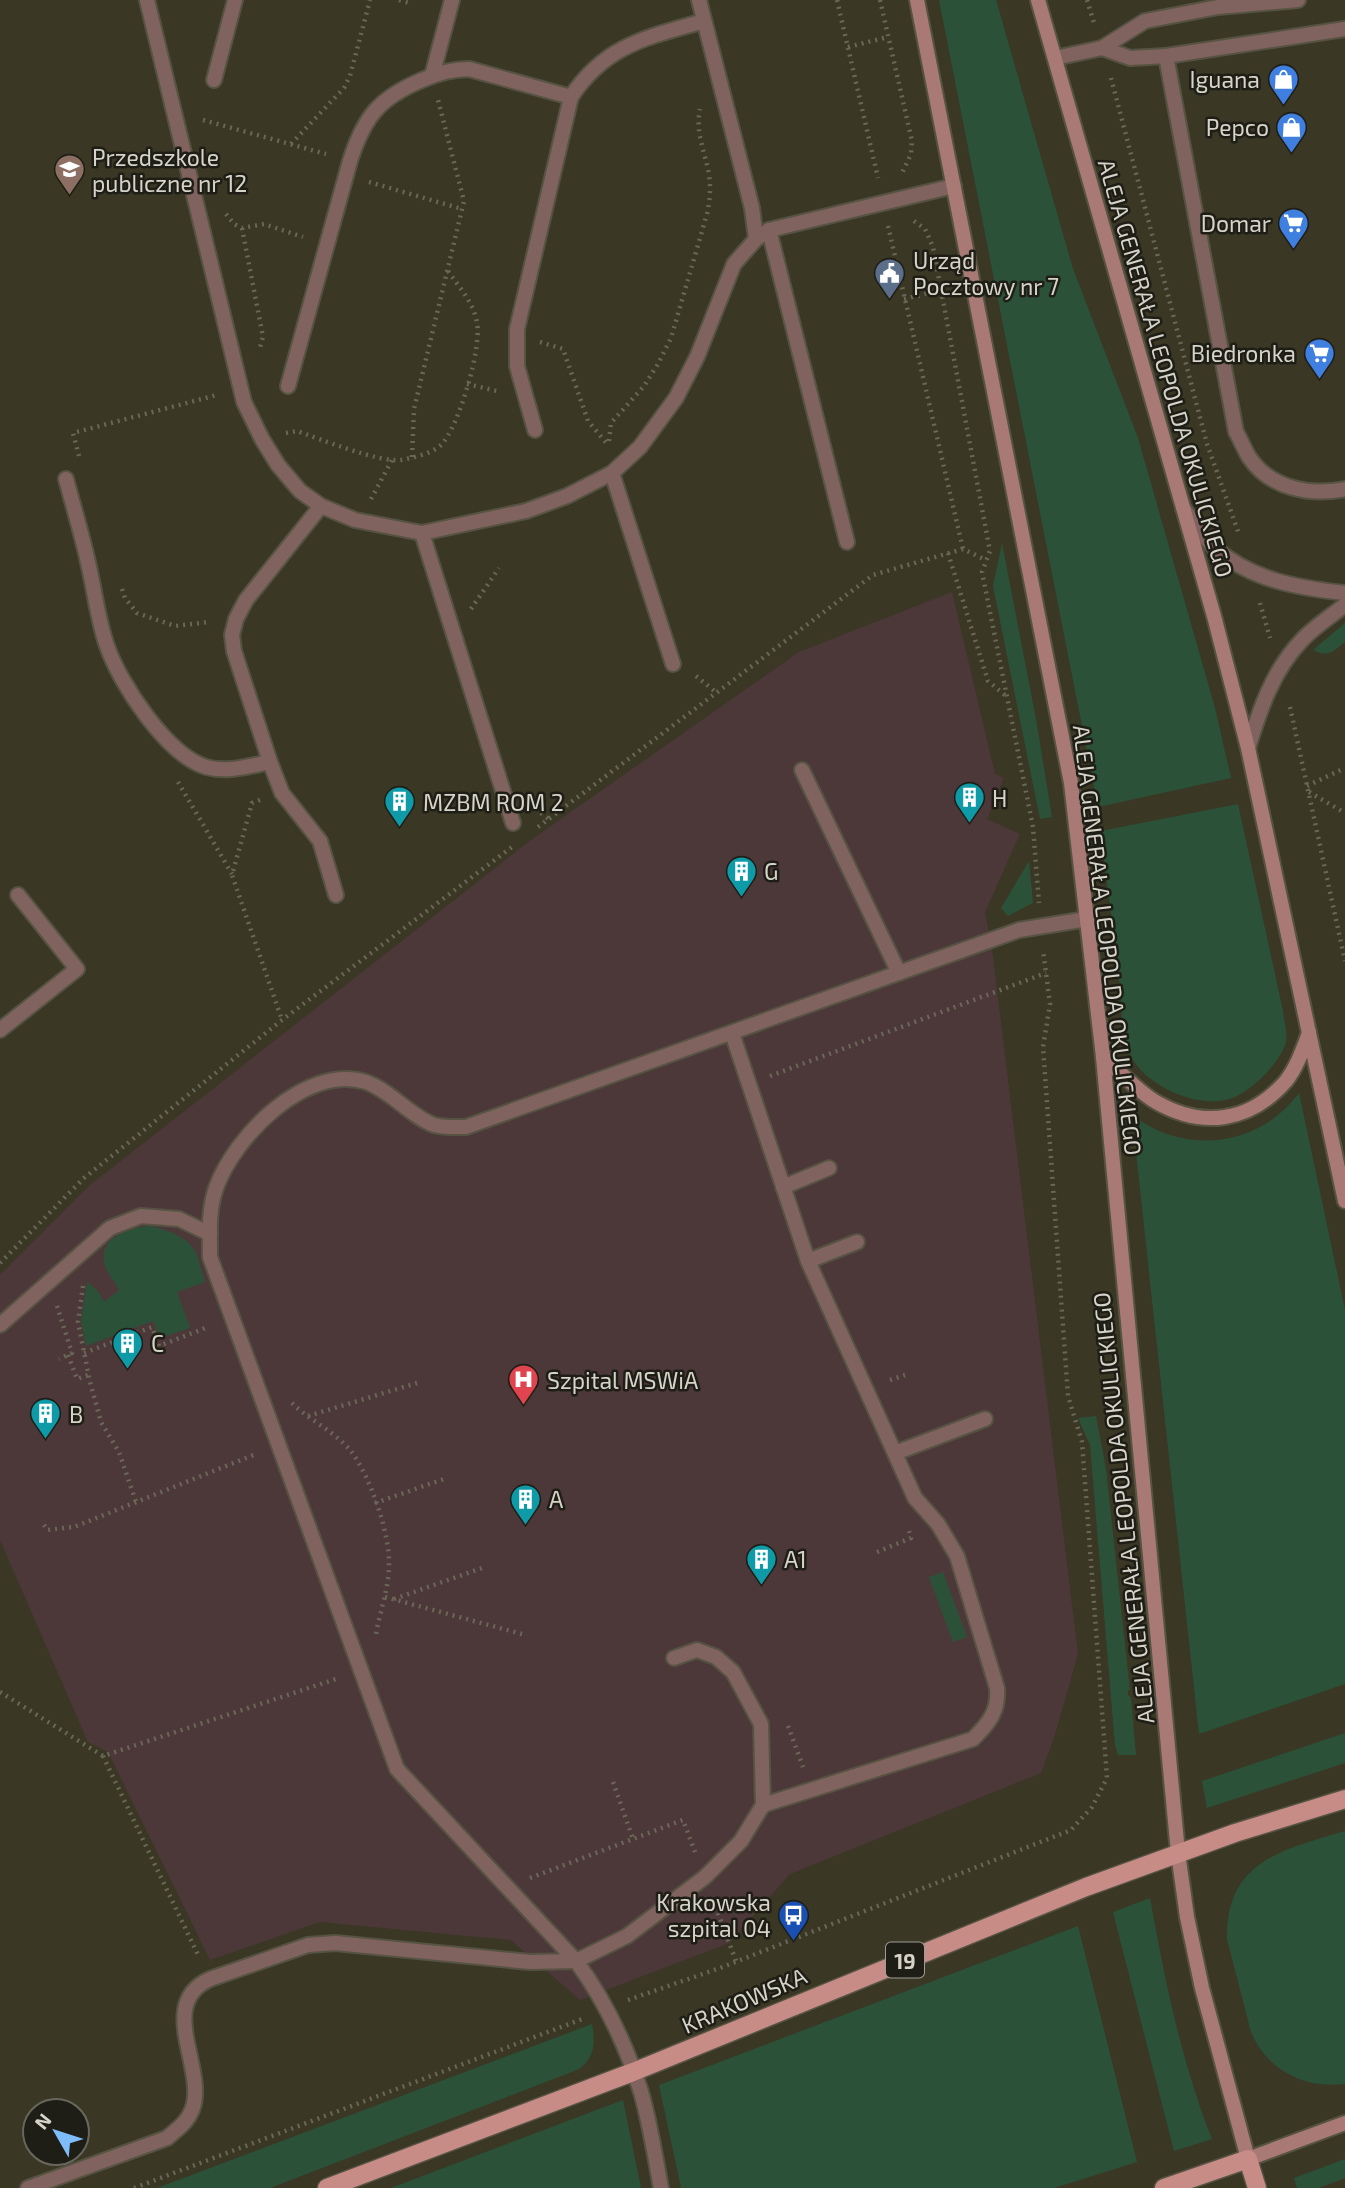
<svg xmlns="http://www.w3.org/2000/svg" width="1345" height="2188" font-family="'Exo 2',sans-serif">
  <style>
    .medical { fill: #4d3839 }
    .green { fill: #2b5239 }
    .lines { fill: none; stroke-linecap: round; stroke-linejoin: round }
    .service-casing { stroke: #565343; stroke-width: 18 }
    .minor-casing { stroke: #565343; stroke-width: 18 }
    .secondary-casing { stroke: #565343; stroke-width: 18 }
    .primary-casing { stroke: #565343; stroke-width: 21 }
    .path { stroke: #6a6757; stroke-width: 4.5; stroke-dasharray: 2 5; stroke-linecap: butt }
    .service { stroke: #80635f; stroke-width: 14 }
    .minor { stroke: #80635f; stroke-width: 14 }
    .secondary { stroke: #a97a75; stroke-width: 14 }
    .primary { stroke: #c88c86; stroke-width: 18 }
    .labels { text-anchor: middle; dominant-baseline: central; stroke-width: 5; stroke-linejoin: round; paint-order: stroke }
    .shield { fill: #1f1e16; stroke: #9f9d93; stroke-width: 2 }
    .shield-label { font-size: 21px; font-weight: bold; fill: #d6d4c9 }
    .poi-label { font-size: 23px; fill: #d6d4c9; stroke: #1f1e16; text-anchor: start }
    .street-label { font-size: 23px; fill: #d6d4c9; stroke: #1f1e16 }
  </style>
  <rect width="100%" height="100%" fill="#3a3725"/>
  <path class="medical" d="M952 592 995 774 1004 778 987 819 1020 834 985 912 993 957 1078 1654 1054 1738 1041 1773 790 1874 729 1943 580 2000 511 1940 320 1922 210 1960 108 1752 88 1742 0 1540V1275L90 1185 531 840 799 652Z"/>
  <g class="green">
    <path d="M939 0H996L1073 269 1138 438 1215 708 1231 778 1098 807Z"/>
    <path d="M1002 543 1036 719 1052 817 1040 819 993 586Z"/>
    <path d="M1345 623V642C1333 651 1329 658 1313 650Z"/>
    <path d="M1238 804 1283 1011C1284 1020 1288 1035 1286 1043 1278 1066 1245 1099 1220 1101 1191 1104 1152 1087 1135 1063 1119 1040 1123 1007 1119 980 1114 930 1106 881 1101 831Z"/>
    <path d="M1029 861 1033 903 1008 916 1001 908Z"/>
    <path d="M1299 1093 1345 1310V1684L1199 1734 1132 1115C1186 1156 1259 1147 1299 1093Z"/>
    <path d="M149 1226C165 1229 191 1237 197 1255 200 1264 202 1273 205 1282L177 1292 190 1328 160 1338 153 1321 86 1346 81 1321 87 1282 98 1291 104 1302 119 1290C116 1284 111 1277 107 1271 93 1240 125 1229 149 1226Z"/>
    <path d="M1096 1416 1106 1469 1130 1690H1128V1695L1131 1698 1136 1755H1118L1115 1745 1090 1445 1078 1418Z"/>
    <path d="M943 1572 967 1637 953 1642 929 1577Z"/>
    <path d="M1345 1733V1763L1207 1808 1202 1781Z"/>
    <path d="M1345 1831V2084C1304 2089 1268 2071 1251 2032L1227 1939C1226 1860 1283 1850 1345 1831Z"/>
    <path d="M1150 1898C1165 1981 1181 2061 1212 2139L1174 2151 1113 1912Z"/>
    <path d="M1078 1926 1137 2162 1054 2188H681L659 2085Z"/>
    <path d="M592 2024C596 2043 594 2060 577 2070L270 2188H157Z"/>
    <path d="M623 2100 641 2188H391Z"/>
    <path d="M1345 2159V2178L1319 2188H1297L1294 2178Z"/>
  </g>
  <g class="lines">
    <defs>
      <g id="service">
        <path d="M1102 48 1130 58 1166 56 1236 432C1241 440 1244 449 1249 457 1270 489 1311 496 1345 489"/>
        <path d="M1166 56 1345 29"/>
        <path d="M1055 58 1102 48 1145 21 1218 7 1298 0"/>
        <path d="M432 76 452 0"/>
        <path d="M214 80 235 0"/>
        <path d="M769 230 847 542"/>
        <path d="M288 386 350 161C364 117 379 98 422 80 438 73 453 69 469 69L571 97"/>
        <path d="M535 430 517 366V329L571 97C605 45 648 37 704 21"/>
        <path d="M612 473 673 664"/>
        <path d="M66 479C74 509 83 538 89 567 95 593 98 621 107 646 120 684 167 755 206 767 227 773 249 766 270 762"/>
        <path d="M321 506 246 600 236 619 232 635 234 651 270 762 282 793 320 841 336 895"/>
        <path d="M422 533 513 823"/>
        <path d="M802 770 899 973"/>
        <path d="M0 1030 77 969 18 895"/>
        <path d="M732 1033 808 1261 915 1498 938 1524 957 1556 997 1688C999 1711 989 1723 973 1739L763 1805"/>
        <path d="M783 1187 829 1168"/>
        <path d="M808 1261 857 1242"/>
        <path d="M0 1325 110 1228 141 1216 179 1219 210 1234"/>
        <path d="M895 1453 985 1419"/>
        <path d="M28 2188 167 2138C177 2129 187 2123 192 2110 208 2070 155 2004 210 1979L308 1945 335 1943 530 1962 576 1961 627 1936 705 1877 741 1841 763 1805 761 1724 733 1672 716 1657 697 1650 674 1658"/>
        <path d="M661 2188C655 2156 650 2123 641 2092 626 2045 605 2000 576 1961L397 1769 210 1257C210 1234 208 1211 216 1188 234 1137 306 1063 366 1082 391 1091 410 1116 434 1125 445 1128 456 1127 466 1127L1019 930 1087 919"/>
      </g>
      <g id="minor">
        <path d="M147 0 244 402 262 439 278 465 300 491 321 506 355 520 422 533 526 511 567 496 612 473 640 447 676 398 697 357 734 264 756 239 769 230 954 186"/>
        <path d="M699 0 752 208 756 239"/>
        <path d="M1183 508C1193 521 1202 537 1214 547 1250 580 1298 588 1345 593"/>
        <path d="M1248 748C1260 709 1273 670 1302 640 1314 627 1331 616 1345 605"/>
      </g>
      <g id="secondary">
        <path d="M917 0 1071 783 1103 1057 1178 1853 1187 1917 1202 1988 1248 2159 1345 2123"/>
        <path d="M1038 0 1214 616 1248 748 1345 1201"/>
        <path d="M1103 1057C1120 1071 1137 1091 1156 1102 1203 1129 1250 1122 1286 1081 1297 1067 1303 1049 1309 1033"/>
      </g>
      <g id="primary">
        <path d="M327 2188 633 2072 1086 1887 1235 1833 1345 1799"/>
        <path d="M1164 2188 1248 2159 1257 2188"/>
      </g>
    </defs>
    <use href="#service" class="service-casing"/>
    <use href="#minor" class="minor-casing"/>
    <use href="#secondary" class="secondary-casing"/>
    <use href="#primary" class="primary-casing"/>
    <g class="path">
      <path d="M399 0 409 3 410 0"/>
      <path d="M837 0 878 178"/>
      <path d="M880 0 912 141 911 154 902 173"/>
      <path d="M1087 0 1094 23"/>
      <path d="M848 47 888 37"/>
      <path d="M1111 78 1207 444 1239 534"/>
      <path d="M203 120 326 154"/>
      <path d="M291 144 344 88 350 76 370 0"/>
      <path d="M369 182 462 209"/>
      <path d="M226 214 234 224 242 228 264 224 303 237"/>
      <path d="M914 221 925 229 933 247 990 551 982 572 1033 827 1039 903"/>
      <path d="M888 226 963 549"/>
      <path d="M242 228 263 337 259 351"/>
      <path d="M904 299 941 290"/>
      <path d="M540 342 563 349 588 421 608 445"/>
      <path d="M467 384 497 391"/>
      <path d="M286 433 297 431C320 439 380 463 401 460 415 457 431 454 441 445 459 427 482 347 477 323 474 303 459 287 448 271"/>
      <path d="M609 441 611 423 644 386 658 364 671 338 707 214C710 200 711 188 709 175 705 151 695 133 700 109"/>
      <path d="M79 456 73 433 217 395"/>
      <path d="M412 457 414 409 464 201 438 100"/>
      <path d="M371 499 392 460"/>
      <path d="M948 553 988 681 1007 697"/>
      <path d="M122 589 125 598 137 613 175 626 209 622"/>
      <path d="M1260 603 1270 638"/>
      <path d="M471 609 499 568"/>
      <path d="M696 676 717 693"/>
      <path d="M1290 707 1345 961"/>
      <path d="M178 782 232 874"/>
      <path d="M1307 786 1345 768"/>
      <path d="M1309 792 1345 813"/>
      <path d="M260 800 252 803 232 875 282 1020"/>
      <path d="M535 809 549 819"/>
      <path d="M538 827 873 575 963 549 986 560"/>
      <path d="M770 1076 1046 973"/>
      <path d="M0 1263 84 1178 282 1020 512 847"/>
      <path d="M83 1286 78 1322 90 1382 101 1422 119 1452 136 1502"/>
      <path d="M57 1306 72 1353 59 1359"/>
      <path d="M84 1353 152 1327 159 1346 208 1327"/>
      <path d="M68 1355 77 1379 88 1375"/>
      <path d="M890 1380 905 1375"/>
      <path d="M292 1403C309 1420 334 1431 350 1450 370 1475 390 1534 389 1565 389 1588 380 1611 376 1634"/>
      <path d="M308 1416 417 1383"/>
      <path d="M375 1503 444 1479"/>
      <path d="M44 1525 47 1530 74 1527 256 1454"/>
      <path d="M877 1552 911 1538 909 1531"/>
      <path d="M385 1597 522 1634"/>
      <path d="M394 1599 485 1567"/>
      <path d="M0 1692 103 1756 339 1678"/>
      <path d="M788 1726 803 1767"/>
      <path d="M103 1756 199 1957"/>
      <path d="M613 1782 633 1839"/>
      <path d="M530 1878 683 1820 695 1852"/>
      <path d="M713 1900 736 1961"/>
      <path d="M628 2000 720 1968 1071 1830 1092 1807 1107 1778 1082 1442 1068 1396 1043 1047 1050 1004 1043 950"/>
      <path d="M134 2188 585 2018"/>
    </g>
    <use href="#service" class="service"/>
    <use href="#minor" class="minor"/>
    <use href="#secondary" class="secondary"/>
    <use href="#primary" class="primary"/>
  </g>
  <defs>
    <symbol id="shop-pin" viewBox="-11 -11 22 30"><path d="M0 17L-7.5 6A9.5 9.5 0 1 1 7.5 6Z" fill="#3f7fe0" stroke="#1f1e16"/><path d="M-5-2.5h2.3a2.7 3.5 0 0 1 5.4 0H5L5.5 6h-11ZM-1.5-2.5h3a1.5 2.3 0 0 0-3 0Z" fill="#fff"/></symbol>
    <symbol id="school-pin" viewBox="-11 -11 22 30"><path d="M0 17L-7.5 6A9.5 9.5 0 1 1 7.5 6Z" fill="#8d6e63" stroke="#1f1e16"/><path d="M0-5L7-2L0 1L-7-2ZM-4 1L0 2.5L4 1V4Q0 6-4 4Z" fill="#fff"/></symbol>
    <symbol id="supermarket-pin" viewBox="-11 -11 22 30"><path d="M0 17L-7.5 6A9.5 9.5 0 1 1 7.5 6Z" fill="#3f7fe0" stroke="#1f1e16"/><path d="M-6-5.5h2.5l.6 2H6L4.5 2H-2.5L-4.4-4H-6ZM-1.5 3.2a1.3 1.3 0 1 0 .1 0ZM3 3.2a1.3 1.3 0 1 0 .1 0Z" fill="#fff"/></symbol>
    <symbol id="civic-pin" viewBox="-11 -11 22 30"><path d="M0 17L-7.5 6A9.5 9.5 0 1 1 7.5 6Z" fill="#5c6f8a" stroke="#1f1e16"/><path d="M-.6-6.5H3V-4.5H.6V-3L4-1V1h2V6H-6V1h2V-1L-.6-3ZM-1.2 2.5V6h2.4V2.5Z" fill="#fff"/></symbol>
    <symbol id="building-pin" viewBox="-11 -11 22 30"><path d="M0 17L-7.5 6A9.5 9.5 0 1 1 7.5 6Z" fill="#0f9aa8" stroke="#1f1e16"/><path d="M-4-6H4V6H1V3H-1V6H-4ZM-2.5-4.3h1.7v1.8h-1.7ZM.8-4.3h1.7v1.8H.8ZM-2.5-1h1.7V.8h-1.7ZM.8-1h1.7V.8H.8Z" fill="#fff"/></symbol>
    <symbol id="hospital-pin" viewBox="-11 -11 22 30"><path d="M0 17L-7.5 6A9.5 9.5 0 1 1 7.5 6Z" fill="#e0444e" stroke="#1f1e16"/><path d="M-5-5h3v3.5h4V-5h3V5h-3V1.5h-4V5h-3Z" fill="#fff"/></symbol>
    <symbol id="bus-pin" viewBox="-11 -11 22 30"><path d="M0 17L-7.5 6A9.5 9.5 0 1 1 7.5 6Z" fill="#1a4fb4" stroke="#1f1e16"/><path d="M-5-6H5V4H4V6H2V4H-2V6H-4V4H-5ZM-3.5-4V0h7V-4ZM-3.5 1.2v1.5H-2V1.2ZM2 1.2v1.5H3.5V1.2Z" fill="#fff"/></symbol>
  </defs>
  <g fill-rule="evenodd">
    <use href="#shop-pin" x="1266" y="62" width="35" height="47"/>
    <use href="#shop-pin" x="1274" y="110" width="35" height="47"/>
    <use href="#school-pin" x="52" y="152" width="35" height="47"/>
    <use href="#supermarket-pin" x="1276" y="206" width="35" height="47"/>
    <use href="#civic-pin" x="872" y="256" width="35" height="47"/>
    <use href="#supermarket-pin" x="1302" y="336" width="35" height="47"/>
    <use href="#building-pin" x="952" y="780" width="35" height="47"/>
    <use href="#building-pin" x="382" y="784" width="35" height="47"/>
    <use href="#building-pin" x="724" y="854" width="35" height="47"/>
    <use href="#building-pin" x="110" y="1326" width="35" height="47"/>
    <use href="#hospital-pin" x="506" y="1362" width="35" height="47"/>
    <use href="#building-pin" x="28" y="1396" width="35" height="47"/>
    <use href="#building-pin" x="508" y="1482" width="35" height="47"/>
    <use href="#building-pin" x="744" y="1542" width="35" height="47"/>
    <use href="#bus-pin" x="776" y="1898" width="35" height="47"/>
  </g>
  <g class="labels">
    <rect class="shield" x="886" y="1942.5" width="38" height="35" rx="5"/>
    <g class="shield-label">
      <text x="905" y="1960">19</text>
    </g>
    <g class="poi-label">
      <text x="1260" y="79" text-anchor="end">Iguana</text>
      <text x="1269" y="127" text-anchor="end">Pepco</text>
      <text x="92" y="157">Przedszkole<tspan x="92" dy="26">publiczne nr 12</tspan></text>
      <text x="1271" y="223" text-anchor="end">Domar</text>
      <text x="913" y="260">Urząd<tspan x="913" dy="26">Pocztowy nr 7</tspan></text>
      <text x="1296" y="353" text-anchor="end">Biedronka</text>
      <text x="992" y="798">H</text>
      <text x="423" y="802">MZBM ROM 2</text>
      <text x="764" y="871">G</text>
      <text x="151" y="1343">C</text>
      <text x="547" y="1380">Szpital MSWiA</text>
      <text x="69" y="1414">B</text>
      <text x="549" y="1499">A</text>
      <text x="784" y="1559">A1</text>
      <text x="771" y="1902" text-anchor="end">Krakowska<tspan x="771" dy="26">szpital 04</tspan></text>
    </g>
    <g class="street-label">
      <text transform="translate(1166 368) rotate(74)">ALEJA GENERAŁA LEOPOLDA OKULICKIEGO</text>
      <text transform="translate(1108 940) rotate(83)">ALEJA GENERAŁA LEOPOLDA OKULICKIEGO</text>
      <text transform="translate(1123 1508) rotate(-96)">ALEJA GENERAŁA LEOPOLDA OKULICKIEGO</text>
      <text transform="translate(744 2000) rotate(-23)">KRAKOWSKA</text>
    </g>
  </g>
  <g transform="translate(56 2132) rotate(309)"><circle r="33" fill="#1f1e16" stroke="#68675e" stroke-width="2"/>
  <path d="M0-5L12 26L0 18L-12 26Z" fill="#7fbdfa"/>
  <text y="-10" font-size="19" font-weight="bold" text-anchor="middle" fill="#d6d4c9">N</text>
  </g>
</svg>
